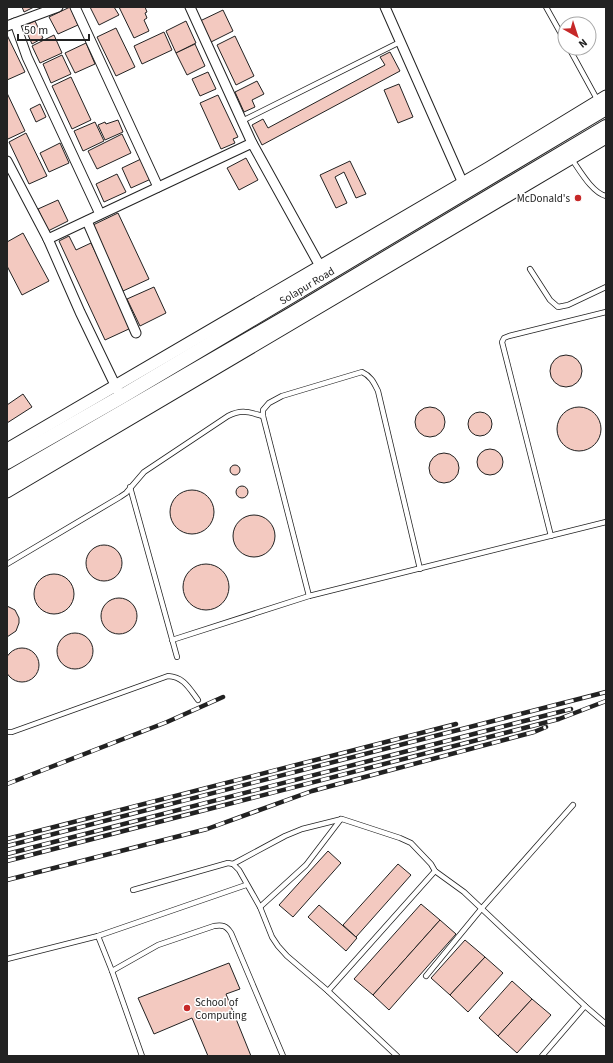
<svg xmlns="http://www.w3.org/2000/svg" width="613" height="1063" font-family="'Source Sans 3',sans-serif">
  <style>
    .building { fill: #f3c9c0; stroke: #222 }
    .lines { fill: none; stroke-linecap: round; stroke-linejoin: round }
    .service-casing { stroke: #222; stroke-width: 6 }
    .minor-casing { stroke: #222; stroke-width: 11 }
    .tertiary-casing { stroke: #222; stroke-width: 13 }
    .trunk-casing { stroke: #222; stroke-width: 16 }
    .service { stroke: #fff; stroke-width: 4.5 }
    .minor { stroke: #fff; stroke-width: 9 }
    .tertiary { stroke: #fff; stroke-width: 11 }
    .trunk { stroke: #fff; stroke-width: 14 }
    .rail-casing { stroke: #222; stroke-width: 4.5 }
    .rail { stroke: #fff; stroke-width: 3; stroke-dasharray: 9; stroke-linecap: butt }
    .poi-dot { fill: #c62828; stroke: #fff; stroke-width: 1.5 }
    .labels { text-anchor: middle; dominant-baseline: central; stroke-width: 3; stroke-linejoin: round; paint-order: stroke }
    .poi-label { font-size: 11px; fill: #222; stroke: #fff; text-anchor: end }
    .street-label { font-size: 11px; fill: #222; stroke: #fff }
  </style>
  <rect width="100%" height="100%" fill="#fff"/>
  <g class="building">
    <path d="M22 7H34L24 12Z"/>
    <path d="M70 7 78 25 58 34 49 17Z"/>
    <path d="M90 7H114L119 15 99 25Z"/>
    <path d="M119 7H145L147 12 145 13 147 18 144 20 149 31 134 38Z"/>
    <path d="M223 10 233 31 211 42 200 21Z"/>
    <path d="M35 21 43 38 32 44 24 26Z"/>
    <path d="M186 21 196 43 176 53 166 31Z"/>
    <path d="M116 28 135 67 116 76 97 37Z"/>
    <path d="M164 32 172 50 142 64 134 46Z"/>
    <path d="M7 35 25 72 7 80Z"/>
    <path d="M54 35 62 53 40 63 32 46Z"/>
    <path d="M235 36 254 76 236 85 217 45Z"/>
    <path d="M86 43 95 64 75 73 65 53Z"/>
    <path d="M195 44 205 66 187 75 176 53Z"/>
    <path d="M390 52 400 71 262 145 252 125 263 119 268 128 385 65 380 57Z"/>
    <path d="M62 55 71 74 51 83 43 64Z"/>
    <path d="M208 72 216 89 200 96 192 79Z"/>
    <path d="M71 77 91 120 72 129 52 86Z"/>
    <path d="M257 81 264 94 252 100 255 107 244 112 235 92Z"/>
    <path d="M399 84 413 117 398 123 384 90Z"/>
    <path d="M7 93 25 131 8 139 7 137Z"/>
    <path d="M218 95 238 137 233 139 235 143 221 149 200 103Z"/>
    <path d="M40 104 46 117 36 122 30 109Z"/>
    <path d="M118 120 123 132 105 140 98 125 105 122 106 124Z"/>
    <path d="M95 122 104 141 83 151 74 131Z"/>
    <path d="M26 133 47 176 29 184 9 142Z"/>
    <path d="M122 134 131 153 97 169 88 151Z"/>
    <path d="M60 143 69 163 49 172 40 153Z"/>
    <path d="M246 158 258 180 239 190 227 168Z"/>
    <path d="M141 159 151 179 131 188 122 168Z"/>
    <path d="M350 161 366 194 356 198 344 172 335 177 347 203 336 208 320 175Z"/>
    <path d="M117 174 126 192 104 202 96 184Z"/>
    <path d="M58 200 68 221 48 231 38 209Z"/>
    <path d="M118 213 149 279 123 291 93 225Z"/>
    <path d="M23 233 49 281 22 295 7 266V242Z"/>
    <path d="M69 236 76 250 91 243 131 328 105 340 59 241Z"/>
    <path d="M154 287 166 313 140 326 127 299Z"/>
    <circle cx="566" cy="371" r="16"/>
    <path d="M23 394 32 407 7 423V405Z"/>
    <circle cx="579" cy="429" r="22"/>
    <circle cx="430" cy="422" r="15"/>
    <circle cx="480" cy="424" r="12"/>
    <circle cx="490" cy="462" r="13"/>
    <circle cx="444" cy="468" r="15"/>
    <circle cx="235" cy="470" r="5"/>
    <circle cx="242" cy="492" r="6"/>
    <circle cx="192" cy="512" r="22"/>
    <circle cx="254" cy="536" r="21"/>
    <circle cx="104" cy="563" r="18"/>
    <circle cx="206" cy="587" r="23"/>
    <circle cx="54" cy="594" r="20"/>
    <circle cx="119" cy="616" r="18"/>
    <path d="M7 606 15 610 19 618V623L16 631 7 637Z"/>
    <circle cx="75" cy="651" r="18"/>
    <circle cx="22" cy="665" r="17"/>
    <path d="M328 851 341 863 293 917 279 905Z"/>
    <path d="M398 864 411 875 356 937 343 925Z"/>
    <path d="M421 904 440 920 373 995 354 979Z"/>
    <path d="M319 905 357 938 346 951 308 917Z"/>
    <path d="M440 920 456 934 389 1010 373 995Z"/>
    <path d="M465 940 485 957 450 995 431 978Z"/>
    <path d="M485 957 503 973 468 1012 450 995Z"/>
    <path d="M229 963 240 989 226 994 251 1056H208L192 1018 154 1034 138 998Z"/>
    <path d="M512 981 532 999 498 1036 479 1018Z"/>
    <path d="M532 999 551 1015 517 1053 498 1036Z"/>
  </g>
  <g class="lines">
    <defs>
      <g id="service">
        <path d="M546 7 565 41"/>
        <path d="M569 48 598 101"/>
        <path d="M242 121 400 42"/>
        <path d="M571 158C579 169 592 193 606 196"/>
        <path d="M530 269 550 300 558 307 568 305 606 287"/>
        <path d="M130 487 177 657"/>
        <path d="M551 536 502 342 504 338 509 336 606 312"/>
        <path d="M7 564 120 497 126 493 144 472 228 416C242 409 248 412 263 416"/>
        <path d="M309 596 263 416V410L269 403 282 396 362 372C371 376 374 383 378 391L420 569"/>
        <path d="M172 640 309 596 606 522"/>
        <path d="M7 732H12L168 676C184 677 189 688 198 700"/>
        <path d="M233 864 285 836 302 829 342 819 400 838 411 843 431 864 435 871 464 892 585 1006 606 1024"/>
        <path d="M133 890 228 863 233 864 239 870 260 907 272 937 278 946 287 956 328 991 397 1056"/>
        <path d="M260 907 306 865 341 819"/>
        <path d="M98 936 246 885"/>
        <path d="M7 959 98 936 112 971 142 1056"/>
        <path d="M112 971 158 945 214 926C222 925 226 925 231 933L283 1056"/>
        <path d="M426 976 482 908 573 805"/>
        <path d="M328 991 435 871"/>
        <path d="M542 1056 585 1006"/>
      </g>
      <g id="minor">
        <path d="M75 7 158 187"/>
        <path d="M190 7 252 143"/>
        <path d="M385 7 465 188"/>
        <path d="M15 23 27 57 100 214"/>
        <path d="M7 26 58 7"/>
        <path d="M7 161 48 239 80 312 118 391"/>
        <path d="M87 221 136 333"/>
        <path d="M48 239 252 143 320 266"/>
      </g>
      <g id="tertiary">
        <path d="M7 449 488 168 606 96"/>
        <path d="M7 492 606 138"/>
      </g>
      <g id="trunk">
        <path d="M7 462 121 397 606 108"/>
        <path d="M7 479 292 314 606 127"/>
      </g>
    </defs>
    <use href="#service" class="service-casing"/>
    <use href="#minor" class="minor-casing"/>
    <use href="#tertiary" class="tertiary-casing"/>
    <use href="#trunk" class="trunk-casing"/>
    <use href="#service" class="service"/>
    <use href="#minor" class="minor"/>
    <use href="#tertiary" class="tertiary"/>
    <use href="#trunk" class="trunk"/>
    <defs>
      <g id="rail">
        <path d="M7 784 167 722 223 697"/>
        <path d="M7 839 456 724"/>
        <path d="M7 846 606 692"/>
        <path d="M7 854 571 709"/>
        <path d="M7 861 559 719 606 701"/>
        <path d="M7 880 207 829 312 791 534 732 546 727"/>
      </g>
    </defs>
    <use href="#rail" class="rail-casing"/>
    <use href="#rail" class="rail"/>
  </g>
  <g class="poi-dot">
    <circle cx="578" cy="198" r="4"/>
    <circle cx="187" cy="1008" r="4"/>
  </g>
  <g class="labels">
    <g class="poi-label">
      <text x="570" y="198">McDonald's</text>
      <text x="195" y="1002" text-anchor="start">School of<tspan x="195" dy="13">Computing</tspan></text>
    </g>
    <g class="street-label">
      <text transform="translate(307 286) rotate(-31)">Solapur Road</text>
    </g>
  </g>
  <rect width="613" height="1063" fill="none" stroke="#222222" stroke-width="16"/>
  <g transform="translate(577 36) rotate(141)"><circle r="19" fill="#ffffff" stroke="#a7a7a7"/>
  <path d="M0-3L7 15L0 10L-7 15Z" fill="#c62828"/>
  <text y="-6" font-size="11" font-weight="bold" text-anchor="middle" fill="#222222">N</text>
  </g>
  <path d="M18 34v6h71v-6" fill="none" stroke="#222222" stroke-width="2"/>
  <text x="24" y="34" font-size="12" fill="#222222" stroke="#ffffff" stroke-width="3" paint-order="stroke">50 m</text>
</svg>
